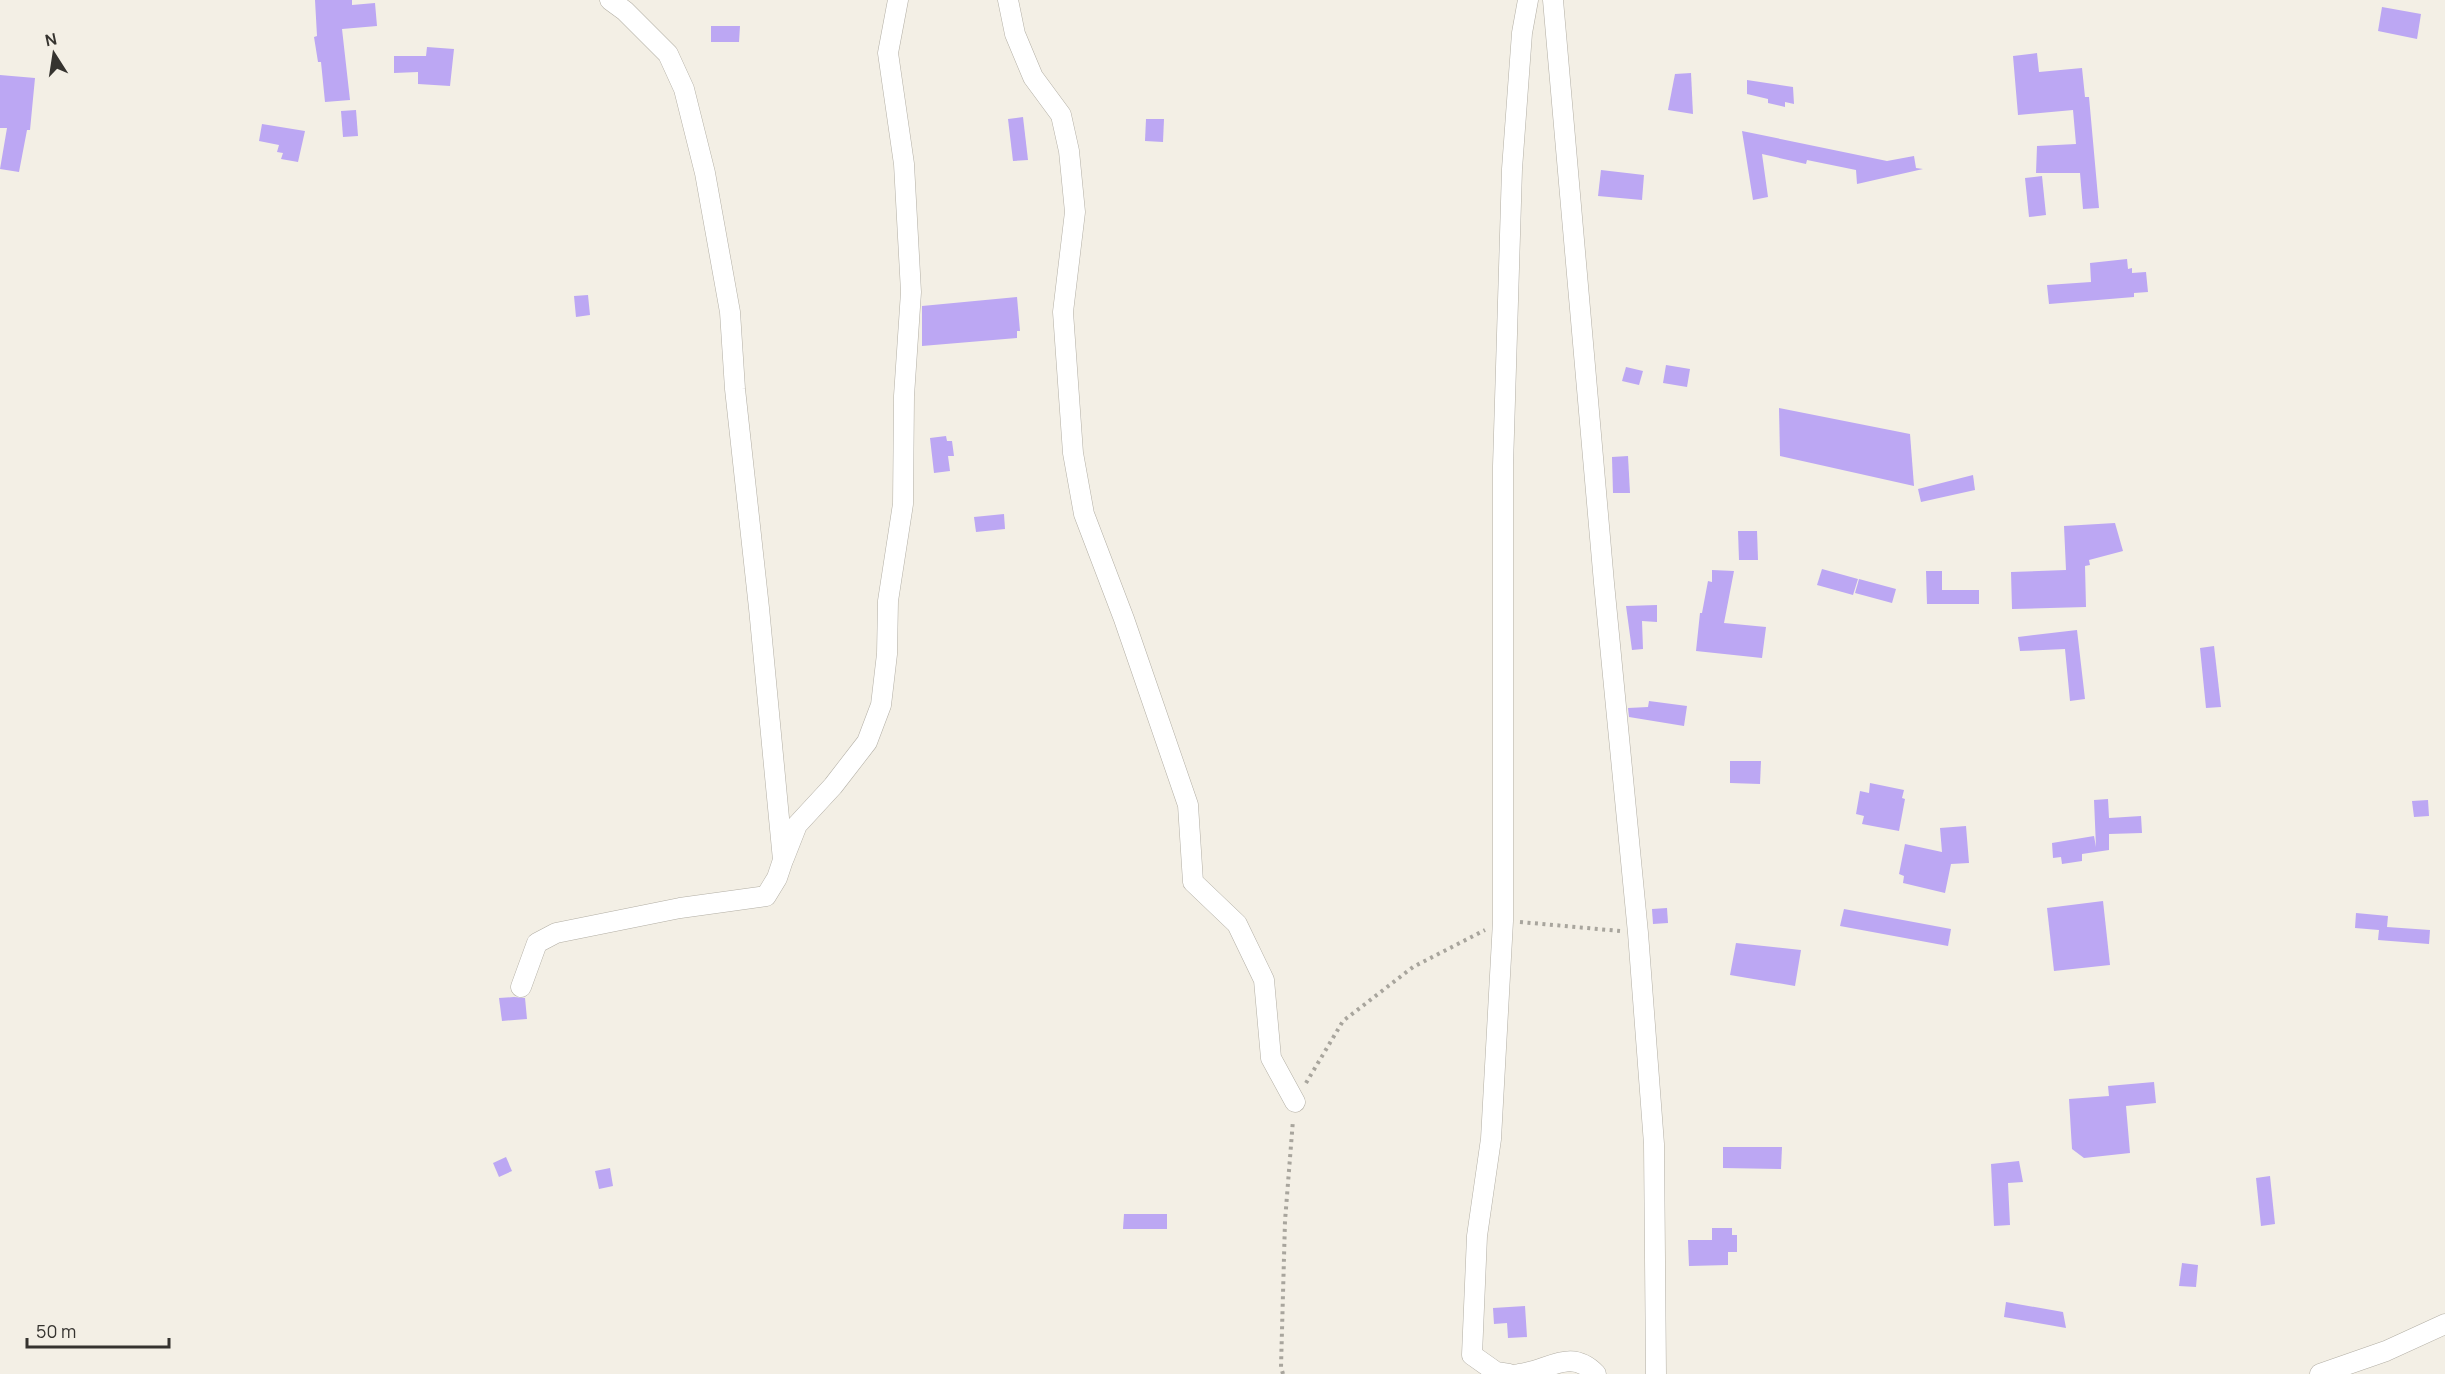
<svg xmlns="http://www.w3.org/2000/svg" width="2445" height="1374" font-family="Manrope,sans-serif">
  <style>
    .building { fill: #bca7f3 }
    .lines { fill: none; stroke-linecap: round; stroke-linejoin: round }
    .minor-casing { stroke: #b2aea4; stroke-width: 21 }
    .path { stroke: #a8a59d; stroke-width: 4; stroke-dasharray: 3 4.5; stroke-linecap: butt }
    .minor { stroke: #fff; stroke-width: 20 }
  </style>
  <rect width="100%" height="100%" fill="#f3efe5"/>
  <g class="building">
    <path d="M315 0H352V5L375 3 377 26 342 29 350 100 325 102 321 62H318L314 37 317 36Z"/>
    <path d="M2382 7 2421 14 2417 39 2378 31Z"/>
    <path d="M711 26H740L739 42H711Z"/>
    <path d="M427 47 454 49 450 86 418 84V72L394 73V56H426Z"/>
    <path d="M2037 53 2039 72 2082 68 2085 97H2089L2099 208 2083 209 2080 173H2036L2037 146 2076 144 2073 110 2018 115 2013 56Z"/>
    <path d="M1691 73 1693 114 1668 110 1675 74Z"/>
    <path d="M0 75 35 78 30 130H27L19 172 0 169 7 128H0Z"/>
    <path d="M1747 80 1793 87 1794 104 1785 102V107L1768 103V99L1747 94Z"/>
    <path d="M356 110 358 136 343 137 341 111Z"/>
    <path d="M1023 117 1028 160 1013 161 1008 119Z"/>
    <path d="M1146 119H1164L1163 142 1145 141Z"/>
    <path d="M262 124 305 131 298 162 281 159 283 153 277 152 279 145 259 141Z"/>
    <path d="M1742 131 1887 161 1914 156 1916 168 1923 169 1857 184 1856 170 1807 160 1806 164 1762 154 1768 197 1753 200Z"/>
    <path d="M1601 170 1644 175 1642 200 1598 196Z"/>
    <path d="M2042 176 2046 215 2029 217 2025 178Z"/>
    <path d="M2127 259 2128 269 2132 268V273L2146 272 2148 292 2134 293V297L2049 304 2047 285 2091 282 2090 263Z"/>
    <path d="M588 295 590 315 576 317 574 296Z"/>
    <path d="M1017 297 1020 331H1017V338L922 346V306Z"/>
    <path d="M1666 365 1690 369 1687 387 1663 383Z"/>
    <path d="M1626 367 1643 371 1639 385 1622 381Z"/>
    <path d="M1779 408 1910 434 1914 486 1780 456Z"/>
    <path d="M946 436 947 441H952L954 456H948L950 471 934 473 930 438Z"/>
    <path d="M1628 456 1630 493H1613L1612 457Z"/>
    <path d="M1973 475 1975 490 1921 502 1918 489Z"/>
    <path d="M1004 514 1005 529 976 532 974 517Z"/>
    <path d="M2115 523 2123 551 2089 560 2090 565 2085 566 2086 607 2012 609 2011 572 2066 570 2064 526Z"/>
    <path d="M1738 531H1757L1758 560H1739Z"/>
    <path d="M1822 569 1858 579 1853 595 1817 585Z"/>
    <path d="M1712 570 1734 571 1724 623 1766 627 1762 658 1696 651 1700 613H1702L1708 581 1712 582Z"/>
    <path d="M1926 571H1942V590H1979V604H1927Z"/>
    <path d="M1859 579 1896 589 1892 603 1855 593Z"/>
    <path d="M1657 605V622L1642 621 1643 649 1632 650 1626 606Z"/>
    <path d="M2077 630 2085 699 2070 701 2065 649 2020 651 2018 637Z"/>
    <path d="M2214 646 2221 707 2206 708 2200 648Z"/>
    <path d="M1649 701 1687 706 1684 726 1629 717 1628 708 1648 707Z"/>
    <path d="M1730 761H1761L1760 784 1730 783Z"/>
    <path d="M1870 783 1904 790 1902 798 1905 799 1899 831 1862 824 1864 816 1856 814 1860 791 1869 793Z"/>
    <path d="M2108 799 2109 818 2141 816 2142 833 2109 834V850L2082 854V861L2062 864 2061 857 2053 858 2052 843 2094 836 2096 847 2094 800Z"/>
    <path d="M2428 800 2429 816 2414 817 2412 801Z"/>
    <path d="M1966 826 1969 863 1951 864 1945 893 1903 883 1904 876 1899 874 1905 844 1942 852 1940 828Z"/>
    <path d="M2103 901 2110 965 2054 971 2047 908Z"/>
    <path d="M1667 908 1668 923 1653 924 1652 909Z"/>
    <path d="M1844 909 1951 929 1948 946 1840 926Z"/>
    <path d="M2356 913 2388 916 2387 927 2430 930 2429 944 2378 940 2379 930 2355 928Z"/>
    <path d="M1736 943 1801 950 1795 986 1730 975Z"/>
    <path d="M514 997 525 998 527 1019 502 1021 499 998Z"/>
    <path d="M2154 1082 2156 1103 2126 1106 2130 1153 2084 1158 2072 1149 2069 1099 2109 1096 2108 1086Z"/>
    <path d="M1723 1147H1782L1781 1169 1723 1168Z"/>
    <path d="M506 1157 512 1171 499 1177 493 1163Z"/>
    <path d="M2019 1161 2023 1182 2008 1183 2010 1225 1994 1226 1991 1164Z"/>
    <path d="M610 1168 613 1186 599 1189 595 1171Z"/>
    <path d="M2270 1176 2275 1224 2261 1226 2256 1178Z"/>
    <path d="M1124 1214H1167V1229H1123Z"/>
    <path d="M1712 1228H1732V1235H1737V1252H1728V1265L1689 1266 1688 1240H1712Z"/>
    <path d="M2182 1263 2198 1265 2196 1287 2179 1286Z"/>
    <path d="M2006 1302 2063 1312 2066 1328 2004 1317Z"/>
    <path d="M1525 1306 1527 1337 1508 1338 1507 1323 1494 1324 1493 1308Z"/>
  </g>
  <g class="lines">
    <defs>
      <g id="minor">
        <path d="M1008 0 1015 34 1033 77 1061 115 1069 151 1075 212 1063 312 1073 453 1084 514 1124 619 1188 805 1193 882 1237 924 1264 980 1271 1058 1295 1102"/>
        <path d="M1553 0 1604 583 1638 933 1654 1144 1656 1374"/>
        <path d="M784 858 797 825 833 786 867 742 881 705 887 654 888 601 903 504 904 396 911 292 904 164 888 53 898 0"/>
        <path d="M521 987 537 943 556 933 680 908 766 896 777 878 783 860 759 608 735 389 730 312 705 173 684 89 668 54 625 11 610 0"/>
        <path d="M1509 1374 1496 1372 1472 1355 1477 1236 1491 1139 1503 921V466L1512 169 1522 33 1528 0"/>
        <path d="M1519 1374C1549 1371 1570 1347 1596 1374"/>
        <path d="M2320 1374 2386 1351 2445 1324"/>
      </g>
    </defs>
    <use href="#minor" class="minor-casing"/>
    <g class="path">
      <path d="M1520 922 1620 931"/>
      <path d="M1306 1083 1343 1021 1413 967 1485 930"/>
      <path d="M1283 1374 1281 1367 1285 1221 1293 1120"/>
    </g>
    <use href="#minor" class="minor"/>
  </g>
  <g transform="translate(54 54) rotate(348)" stroke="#f3efe5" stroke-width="4.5" paint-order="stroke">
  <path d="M0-4.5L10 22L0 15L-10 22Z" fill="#35332f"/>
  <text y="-9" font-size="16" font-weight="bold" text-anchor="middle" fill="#35332f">N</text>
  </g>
  <path d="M27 1338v9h142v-9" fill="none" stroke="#35332f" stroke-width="3"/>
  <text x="36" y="1338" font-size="18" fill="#35332f" stroke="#f3efe5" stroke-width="4.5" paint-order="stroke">50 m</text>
</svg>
